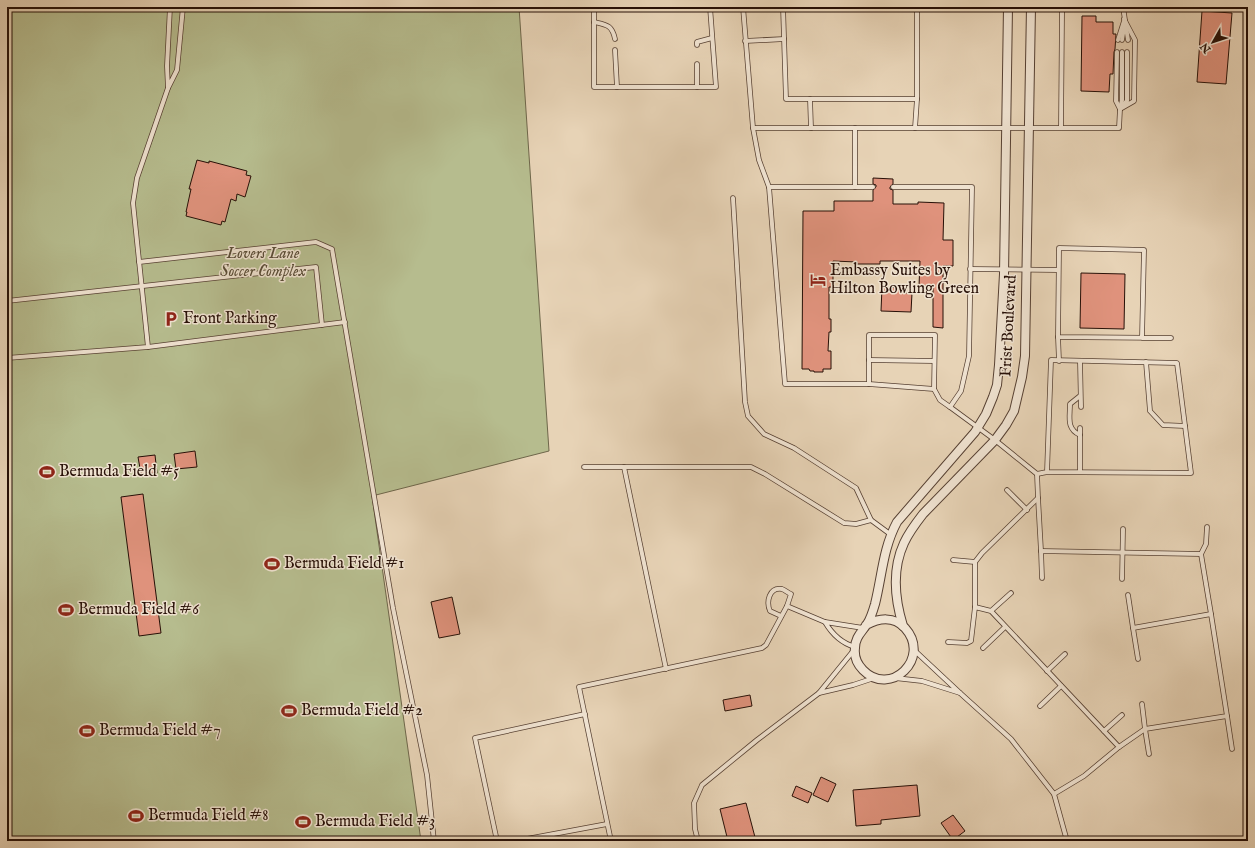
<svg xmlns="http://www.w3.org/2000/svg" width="1255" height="848" font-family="'IM FELL English',serif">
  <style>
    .green { fill: #b6bc8e; stroke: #6e664a }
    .building { fill: #df927c; stroke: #271007 }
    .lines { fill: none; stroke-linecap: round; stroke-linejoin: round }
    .lane-casing { stroke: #574133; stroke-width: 5.5 }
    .street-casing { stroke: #574133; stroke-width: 10 }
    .lane { stroke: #efe2d0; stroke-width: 4 }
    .street { stroke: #efe2d0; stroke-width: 8 }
    .labels { text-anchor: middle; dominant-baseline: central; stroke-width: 3; stroke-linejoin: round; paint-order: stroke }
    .park-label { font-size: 16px; font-style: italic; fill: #594c36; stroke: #efe2d0 }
    .poi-label { font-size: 16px; fill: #271007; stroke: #efe2d0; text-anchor: start }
    .street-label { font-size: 16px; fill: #271007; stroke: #efe2d0 }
  </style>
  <rect width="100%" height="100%" fill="#e7d3b6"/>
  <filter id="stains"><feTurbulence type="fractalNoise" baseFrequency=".005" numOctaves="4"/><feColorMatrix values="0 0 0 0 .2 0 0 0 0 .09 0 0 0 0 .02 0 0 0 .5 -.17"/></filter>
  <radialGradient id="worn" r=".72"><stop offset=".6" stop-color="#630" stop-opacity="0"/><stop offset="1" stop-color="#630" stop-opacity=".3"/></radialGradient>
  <path class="green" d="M7 7H519L549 451 372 496 421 841H7Z"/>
  <g class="building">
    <path d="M1202 11 1232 13 1226 84 1197 82Z"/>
    <path d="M1082 16H1096V22H1113V34H1116L1115 49 1114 52 1113 74H1110L1109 92 1081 91Z"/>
    <path d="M197 160 209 163V161L247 171 246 175 251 176 245 197 237 194 236 201 231 199 225 222 222 221 221 225 186 216 187 212H186L191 189H189Z"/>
    <path d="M873 178 893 179V184L890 187V189L893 190V204H918V202L944 203 943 240H953V266H943V328L933 327V286H919L920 261H880V264H857V262L833 261V287H829V319H831V332H829L828 351H831V369H823V372H814V371H810L809 369H802L803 211H834V201H873V190L876 187V185L873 184Z"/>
    <path d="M1081 273 1125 274 1124 329 1080 328Z"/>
    <path d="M882 287 903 288V293H912L911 312 881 311Z"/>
    <path d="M195 451 197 467 176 469 174 454Z"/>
    <path d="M155 455 157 473 141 474 138 457Z"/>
    <path d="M143 494 161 633 139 636 121 497Z"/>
    <path d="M452 597 460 634 439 638 431 602Z"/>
    <path d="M750 695 752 706 725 711 723 700Z"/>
    <path d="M821 777 836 784 828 802 813 795Z"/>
    <path d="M917 785 920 816 881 820V824L856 826 853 790Z"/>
    <path d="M796 786 812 793 808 803 792 796Z"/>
    <path d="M746 803 756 841H728L720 809Z"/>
    <path d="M953 815 965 831 953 840 941 823Z"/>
  </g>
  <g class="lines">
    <defs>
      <g id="lane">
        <path d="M170 7 167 66 168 88 177 70 183 7"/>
        <path d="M594 7V87H716L710 7"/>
        <path d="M743 7 753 128 759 160 769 187 785 384H869L934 389 940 400 950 407"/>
        <path d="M783 7 786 99H917V7"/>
        <path d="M1123 7 1128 40"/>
        <path d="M594 22C607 25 612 25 615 39"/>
        <path d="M1118 40 1124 21"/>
        <path d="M1122 40 1124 27"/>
        <path d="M745 41 784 39"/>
        <path d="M697 45V42L712 38"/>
        <path d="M615 50 617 87"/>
        <path d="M697 64V87"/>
        <path d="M810 99 811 128"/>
        <path d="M1122 106 1127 101V52"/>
        <path d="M1120 109 1134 101 1135 40 1124 19"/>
        <path d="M1120 109 1122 100V52"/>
        <path d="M1061 127 1062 12 1064 7"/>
        <path d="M753 128H1119L1120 109 1116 101 1117 52"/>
        <path d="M915 128 917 99"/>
        <path d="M769 187H855V128"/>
        <path d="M855 187H873"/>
        <path d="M893 187H972L969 356 961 391 950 407 995 440 1037 474 1047 472 1191 473 1177 363 1051 360 1047 472"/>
        <path d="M733 198 745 402 748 416 764 434 794 448 856 488 871 520"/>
        <path d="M139 262 316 242 332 249 393 608 427 775 434 841"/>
        <path d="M970 269 1058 270"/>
        <path d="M7 301 316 267 322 325"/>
        <path d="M1058 337 1059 361"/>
        <path d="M1142 338 1144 250 1059 248 1058 337 1171 338"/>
        <path d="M148 347 133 203 137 178 168 88"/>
        <path d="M7 358 148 347 345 322"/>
        <path d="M869 360 934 361"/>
        <path d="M1080 361 1081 407"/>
        <path d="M1146 362 1150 411 1163 425 1185 426"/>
        <path d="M869 384V335H935L934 389"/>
        <path d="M1080 435C1066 429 1070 417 1070 404L1080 396"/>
        <path d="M584 467H751L765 474 844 523 856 524 871 520 890 534"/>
        <path d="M624 467 666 669"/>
        <path d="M1080 472V428"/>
        <path d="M1007 490 1027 510"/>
        <path d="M1038 498 1041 551"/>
        <path d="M1201 554 1206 544 1207 527"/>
        <path d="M953 560 975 562"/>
        <path d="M1042 578 1041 551 1201 554 1211 614"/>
        <path d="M1122 579 1123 529"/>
        <path d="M1128 595 1133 628 1211 614 1227 716 1145 729 1149 754"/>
        <path d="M975 607V562L982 553 1038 498 1037 474"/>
        <path d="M991 611 1011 593"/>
        <path d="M781 616 770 611C766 602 769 587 782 589 785 590 788 593 791 594L787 606"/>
        <path d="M1133 628 1138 659"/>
        <path d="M948 642 967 643 971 641 975 607 991 611 1119 747 1084 776 1054 794"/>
        <path d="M855 647C841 643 832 634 825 622L863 628"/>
        <path d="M983 648 1005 627"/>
        <path d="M854 650 819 693 853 685 874 678"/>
        <path d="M1047 671 1065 654"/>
        <path d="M895 678 922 681 960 693 914 650"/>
        <path d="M960 693 1011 739 1054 794 1067 841"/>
        <path d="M1040 706 1061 686"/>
        <path d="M1227 716 1232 749"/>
        <path d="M1104 731 1122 715"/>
        <path d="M1119 747 1145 729 1142 704"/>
        <path d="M497 841 475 738 585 714"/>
        <path d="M516 841 607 824"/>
        <path d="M611 841 579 687 762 648 766 645 787 606 825 622"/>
        <path d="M698 841 695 829 694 803 702 785 757 740 819 693"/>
      </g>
      <g id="street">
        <path d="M866 625C879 618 894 616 905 628 932 658 890 698 863 670 857 664 854 656 855 648 855 637 862 632 867 624 871 618 873 611 875 604 882 576 883 548 897 522L975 432 986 414 993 397 997 385 999 365 1004 274 1008 7"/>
        <path d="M903 626C895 600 892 569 904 543 909 532 916 523 923 514L995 440 1006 425 1014 411 1022 377 1025 356 1031 7"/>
      </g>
    </defs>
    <use href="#lane" class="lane-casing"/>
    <use href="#street" class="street-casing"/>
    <use href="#lane" class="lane"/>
    <use href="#street" class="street"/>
  </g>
  <defs>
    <symbol id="hotel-bare" viewBox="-9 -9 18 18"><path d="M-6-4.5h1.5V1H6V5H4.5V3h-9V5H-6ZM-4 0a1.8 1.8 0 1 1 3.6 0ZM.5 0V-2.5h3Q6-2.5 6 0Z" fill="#8f2418" stroke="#efe2d0" stroke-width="2.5" paint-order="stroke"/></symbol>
    <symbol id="parking-bare" viewBox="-9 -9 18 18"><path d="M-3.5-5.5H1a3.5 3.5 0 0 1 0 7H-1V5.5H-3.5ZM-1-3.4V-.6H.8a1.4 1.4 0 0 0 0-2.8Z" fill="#8f2418" stroke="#efe2d0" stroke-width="2.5" paint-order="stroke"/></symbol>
    <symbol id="stadium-bare" viewBox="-9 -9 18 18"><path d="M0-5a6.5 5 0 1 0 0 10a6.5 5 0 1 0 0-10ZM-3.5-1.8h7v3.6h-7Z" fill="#8f2418" stroke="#efe2d0" stroke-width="2.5" paint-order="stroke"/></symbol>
  </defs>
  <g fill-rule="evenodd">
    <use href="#hotel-bare" x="807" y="269" width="22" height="22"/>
    <use href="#parking-bare" x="160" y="308" width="22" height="22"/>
    <use href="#stadium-bare" x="36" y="461" width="22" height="22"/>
    <use href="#stadium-bare" x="261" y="553" width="22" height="22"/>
    <use href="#stadium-bare" x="55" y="599" width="22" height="22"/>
    <use href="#stadium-bare" x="278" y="700" width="22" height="22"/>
    <use href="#stadium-bare" x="76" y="720" width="22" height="22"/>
    <use href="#stadium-bare" x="125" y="805" width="22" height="22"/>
    <use href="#stadium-bare" x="292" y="811" width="22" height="22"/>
  </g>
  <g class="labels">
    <g class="park-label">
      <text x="263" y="254">Lovers Lane<tspan x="263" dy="18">Soccer Complex</tspan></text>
    </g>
    <g class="poi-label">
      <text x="830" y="271">Embassy Suites by<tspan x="830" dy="18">Hilton Bowling Green</tspan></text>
      <text x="183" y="319">Front Parking</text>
      <text x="59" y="472">Bermuda Field #5</text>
      <text x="284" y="564">Bermuda Field #1</text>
      <text x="78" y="610">Bermuda Field #6</text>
      <text x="301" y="711">Bermuda Field #2</text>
      <text x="99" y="731">Bermuda Field #7</text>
      <text x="148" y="816">Bermuda Field #8</text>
      <text x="315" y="822">Bermuda Field #3</text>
    </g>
    <g class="street-label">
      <text transform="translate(1009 326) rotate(-87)">Frist Boulevard</text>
    </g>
  </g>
  <rect width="1255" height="848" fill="none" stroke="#e7d3b6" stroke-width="24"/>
  <rect x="8" y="8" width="1239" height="832" fill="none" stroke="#271007" stroke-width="2"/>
  <rect x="12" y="12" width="1231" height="824" fill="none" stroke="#271007"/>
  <g transform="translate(1213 42) rotate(231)" stroke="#efe2d0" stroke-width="3" paint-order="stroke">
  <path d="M0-3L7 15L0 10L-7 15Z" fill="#271007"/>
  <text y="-6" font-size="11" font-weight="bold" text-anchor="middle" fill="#271007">N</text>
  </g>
  <rect width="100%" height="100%" filter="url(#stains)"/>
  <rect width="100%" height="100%" fill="url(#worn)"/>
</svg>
